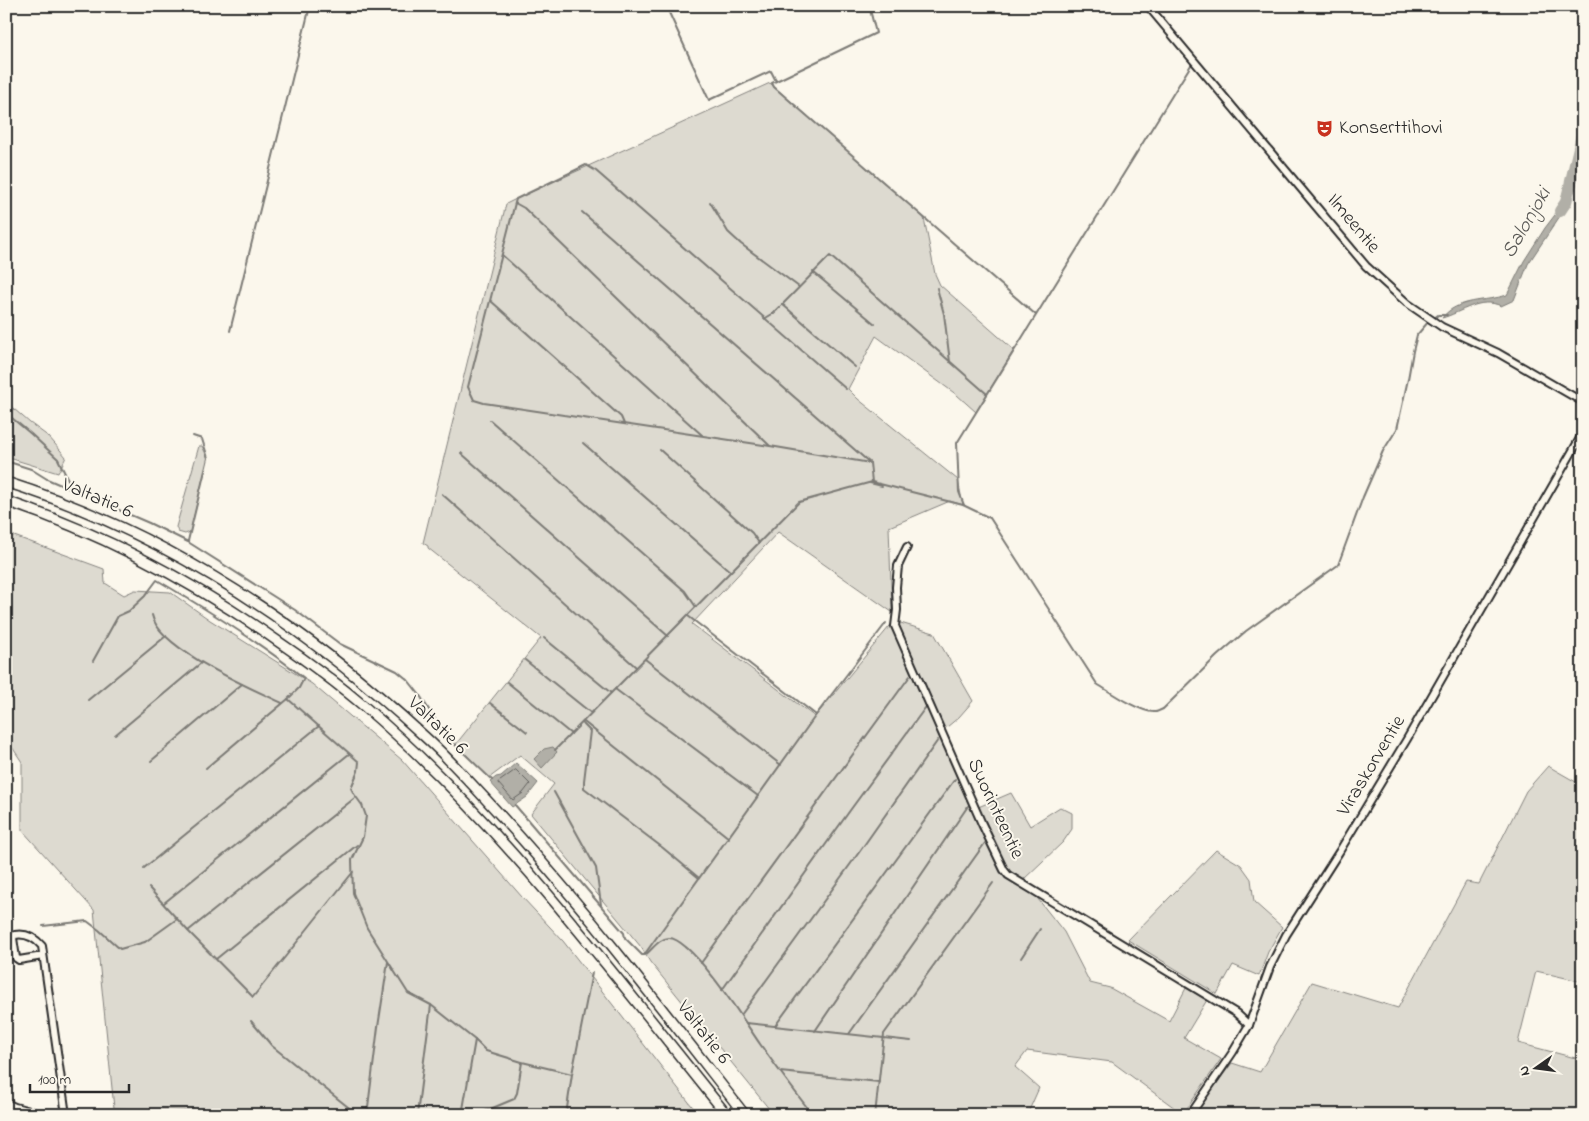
<svg xmlns="http://www.w3.org/2000/svg" width="1589" height="1121" font-family="'Indie Flower',sans-serif">
  <style>
    .green { fill: #dddad0; stroke: #84827e }
    .water { fill: #b1afa7; stroke: #7b7a75 }
    .lines { fill: none; stroke-linecap: round; stroke-linejoin: round }
    .shore { stroke: #61605d; stroke-width: 1 }
    .stream { stroke: #7b7a75; stroke-width: 2 }
    .river { stroke: #b1afa7; stroke-width: 12 }
    .minor-casing { stroke: #2b2b2b; stroke-width: 10 }
    .highway-casing { stroke: #2b2b2b; stroke-width: 12 }
    .minor { stroke: #fbf7ec; stroke-width: 6 }
    .highway { stroke: #fbf7ec; stroke-width: 9 }
    .labels { text-anchor: middle; dominant-baseline: central; stroke-width: 4; stroke-linejoin: round; paint-order: stroke }
    .poi-label { font-size: 20px; fill: #2b2b2b; stroke: #fbf7ec; text-anchor: start }
    .street-label { font-size: 20px; fill: #2b2b2b; stroke: #fbf7ec }
    .water-label { font-size: 21px; font-style: italic; fill: #5a5956; stroke: #fbf7ec }
  </style>
  <rect width="100%" height="100%" fill="#fbf7ec"/>
  <filter id="ink" filterUnits="userSpaceOnUse"><feTurbulence type="fractalNoise" baseFrequency=".02" numOctaves="2"/><feDisplacementMap in="SourceGraphic" scale="10" xChannelSelector="R" yChannelSelector="G"/><feConvolveMatrix kernelMatrix="1 2 1 2 8 2 1 2 1" color-interpolation-filters="sRGB"/></filter>
  <g filter="url(#ink)">
    <g class="green">
      <path d="M770 83 924 218 935 274 940 285 1014 350 976 412 957 395 876 336 848 389 858 399 958 480 963 505 950 501 889 527 892 612 778 532 692 624 815 717 894 621 934 633 973 701 959 717 941 732 976 808 1011 793 1030 826 1060 807 1072 813V829L1063 842 1023 880 1064 932 1090 983 1110 988 1169 1021 1186 988 1207 1000 1184 1038 1221 1059 1183 1114 1112 1062 1027 1051 1015 1067 1039 1088 1027 1115H774L650 962 641 947 531 814 554 784 520 755 489 778 456 744 541 638 428 548V546L423 543 506 204 516 199Z"/>
      <path d="M6 402 30 423 49 437 66 457 58 473 6 457Z"/>
      <path d="M199 446H202L208 458 190 532 185 534 178 532 176 527Z"/>
      <path d="M6 533 104 569 105 583 124 595 135 590 170 592 210 620 312 684 402 760 522 897 563 941 699 1115H203L202 1111 114 1108 94 910 22 830V762L6 738Z"/>
      <path d="M1548 766 1583 786V982L1536 971 1518 1043 1583 1060V1115H1193L1232 1063 1260 1072 1312 982 1398 1008 1466 882 1479 884 1526 791Z"/>
      <path d="M1216 850 1241 865 1251 879 1254 902 1282 927 1268 952 1259 976 1233 965 1217 994 1128 940Z"/>
    </g>
    <g class="water">
      <path d="M1583 134V148L1575 190 1568 204 1528 264 1514 300 1501 306C1480 296 1461 313 1442 318 1457 298 1486 302 1507 295L1524 261 1545 228 1561 207 1568 195Z"/>
      <path d="M553 747 557 752 542 768 534 759 544 749Z"/>
      <path d="M516 763 538 783 527 797 512 807 490 782 496 777 501 776Z"/>
    </g>
    <g class="lines">
      <path class="shore" d="M516 770 530 784 523 793 513 800 498 783Z"/>
      <g class="stream">
        <path d="M666 6 709 100 771 71 776 81"/>
        <path d="M869 6 876 33 772 83 774 87 1036 315"/>
        <path d="M710 202 728 232 741 244 799 287"/>
        <path d="M515 203 524 208 770 446"/>
        <path d="M582 212 870 463 872 482"/>
        <path d="M502 255 702 435"/>
        <path d="M813 272 875 324"/>
        <path d="M937 288 944 314 950 362"/>
        <path d="M491 301 621 417 624 424"/>
        <path d="M782 304 855 367"/>
        <path d="M764 319 774 313 830 256 987 394"/>
        <path d="M1433 319 1438 315H1447"/>
        <path d="M230 331 310 6"/>
        <path d="M846 389 596 171 586 165 516 199 468 387 474 400 484 403 770 446 870 463"/>
        <path d="M6 413 31 434 58 459 73 490"/>
        <path d="M490 420 685 591 696 607"/>
        <path d="M583 443 731 572"/>
        <path d="M660 450 752 533 759 543"/>
        <path d="M461 453 668 636"/>
        <path d="M6 461 31 469 47 479 149 523 188 542 295 610 340 644 397 671 408 680 419 694 445 735 492 780"/>
        <path d="M870 483 882 486"/>
        <path d="M442 494 636 667"/>
        <path d="M964 505 959 492 957 443 1191 65"/>
        <path d="M188 541 208 458 202 439 193 436"/>
        <path d="M152 615C159 649 251 688 282 703"/>
        <path d="M688 616 816 715"/>
        <path d="M544 638 611 693"/>
        <path d="M645 659 781 765"/>
        <path d="M525 660 591 713"/>
        <path d="M93 661 118 616 129 611 145 596 157 580C208 610 258 641 304 678L299 688 288 699 206 768"/>
        <path d="M507 682 571 734"/>
        <path d="M615 689 758 796"/>
        <path d="M288 699 359 762 358 771 351 788 354 794 362 805 366 816 363 837 352 860 353 893 367 928 408 993 431 1005 475 1040 486 1051 522 1062 572 1074"/>
        <path d="M88 700 166 636"/>
        <path d="M490 703 527 732"/>
        <path d="M584 722 729 838"/>
        <path d="M582 723 590 731 584 781V788L663 848 699 878"/>
        <path d="M115 735 201 663"/>
        <path d="M555 750 799 502 872 482 963 505 990 518 1097 684C1110 692 1140 713 1155 712 1157 712 1161 710 1163 709L1217 656 1246 631 1338 565 1363 497 1383 451 1397 429 1408 379 1413 351 1417 335 1429 321"/>
        <path d="M151 761 242 684"/>
        <path d="M554 792 596 868 601 905"/>
        <path d="M515 805 624 933 625 938 642 955H644"/>
        <path d="M144 868 319 726"/>
        <path d="M149 888 188 931 253 997 353 872"/>
        <path d="M164 903 349 754"/>
        <path d="M43 926 87 921 99 930 120 949 145 942 177 919"/>
        <path d="M188 931 356 797"/>
        <path d="M644 955 816 715 886 623"/>
        <path d="M645 955C652 950 659 938 669 938 692 938 747 1025 760 1044 777 1068 795 1092 813 1115"/>
        <path d="M1021 958 1040 929"/>
        <path d="M216 959 357 845"/>
        <path d="M701 963 910 676"/>
        <path d="M722 990 851 809 925 708"/>
        <path d="M741 1015 860 851 938 740"/>
        <path d="M251 1021 272 1046 358 1115"/>
        <path d="M746 1023 911 1041"/>
        <path d="M775 1026 955 779"/>
        <path d="M815 1031 968 806"/>
        <path d="M849 1034 985 843"/>
        <path d="M780 1072 879 1082"/>
        <path d="M367 1115 378 1027 388 962"/>
        <path d="M417 1115 431 1005"/>
        <path d="M462 1115 475 1040"/>
        <path d="M476 1115 514 1099 517 1093 522 1062"/>
        <path d="M566 1115 572 1074 592 973"/>
        <path d="M875 1115 884 1034 993 883"/>
      </g>
      <path class="river" d="M1560 211 1566 202 1583 131"/>
      <defs>
        <g id="minor">
          <path d="M1148 6 1366 266 1407 303 1442 327 1498 353 1583 402"/>
          <path d="M907 547 898 566 896 587 897 610 895 626 982 824 1004 870 1008 875 1236 1013 1249 1025"/>
          <path d="M43 956 19 960 16 958 13 938 15 935C26 933 34 937 42 946 50 1002 58 1058 66 1115"/>
          <path d="M6 1103 15 1107 44 1115"/>
          <path d="M1190 1115 1233 1052 1249 1025 1270 967 1286 935 1339 852 1407 739 1583 433"/>
        </g>
        <g id="highway">
          <path d="M6 482C163 532 304 625 424 736 452 761 477 790 503 818 589 913 666 1014 745 1115"/>
          <path d="M6 501C104 534 192 581 276 640 307 661 337 683 365 707 503 825 613 974 727 1115"/>
        </g>
      </defs>
      <use href="#minor" class="minor-casing"/>
      <use href="#highway" class="highway-casing"/>
      <use href="#minor" class="minor"/>
      <use href="#highway" class="highway"/>
    </g>
  </g>
  <defs>
    <symbol id="theatre-bare" viewBox="-9 -9 18 18"><path d="M-5-5.5Q0-4 5-5.5V0Q5 5 0 6Q-5 5-5 0ZM-3.3-2.5H-1v1.5H-3.3ZM1-2.5H3.3v1.5H1ZM-2.8 1Q0 5.5 2.8 1Z" fill="#c8321e" stroke="#fbf7ec" stroke-width="2.5" paint-order="stroke"/></symbol>
  </defs>
  <g fill-rule="evenodd">
    <use href="#theatre-bare" x="1312" y="116" width="25" height="25"/>
  </g>
  <g class="labels">
    <g class="poi-label">
      <text x="1339" y="128">Konserttihovi</text>
    </g>
    <g class="street-label">
      <text transform="translate(1353 224) rotate(50)">Ilmeentie</text>
      <text transform="translate(97 499) rotate(23)">Valtatie 6</text>
      <text transform="translate(437 726) rotate(44)">Valtatie 6</text>
      <text transform="translate(1372 766) rotate(-59)">Viraskorventie</text>
      <text transform="translate(995 809) rotate(65)">Suorinteentie</text>
      <text transform="translate(703 1033) rotate(52)">Valtatie 6</text>
    </g>
    <g class="water-label">
      <text transform="translate(1527 223) rotate(-60)">Salonjoki</text>
    </g>
  </g>
  <rect width="1589" height="1121" fill="none" stroke="#fbf7ec" stroke-width="25"/>
  <rect x="12" y="12" width="1564" height="1096" fill="none" stroke="#2b2b2b" stroke-width="2" filter="url(#ink)"/>
  <g transform="translate(1536 1068) rotate(256)" stroke="#fbf7ec" stroke-width="4" paint-order="stroke">
  <path d="M0-4L9 19L0 12L-9 19Z" fill="#2b2b2b"/>
  <text y="-8" font-size="14" font-weight="bold" text-anchor="middle" fill="#2b2b2b">N</text>
  </g>
  <path d="M30 1084v8h99v-8" fill="none" stroke="#2b2b2b" stroke-width="2.5"/>
  <text x="38" y="1084" font-size="15" fill="#2b2b2b" stroke="#fbf7ec" stroke-width="4" paint-order="stroke">100 m</text>
</svg>
